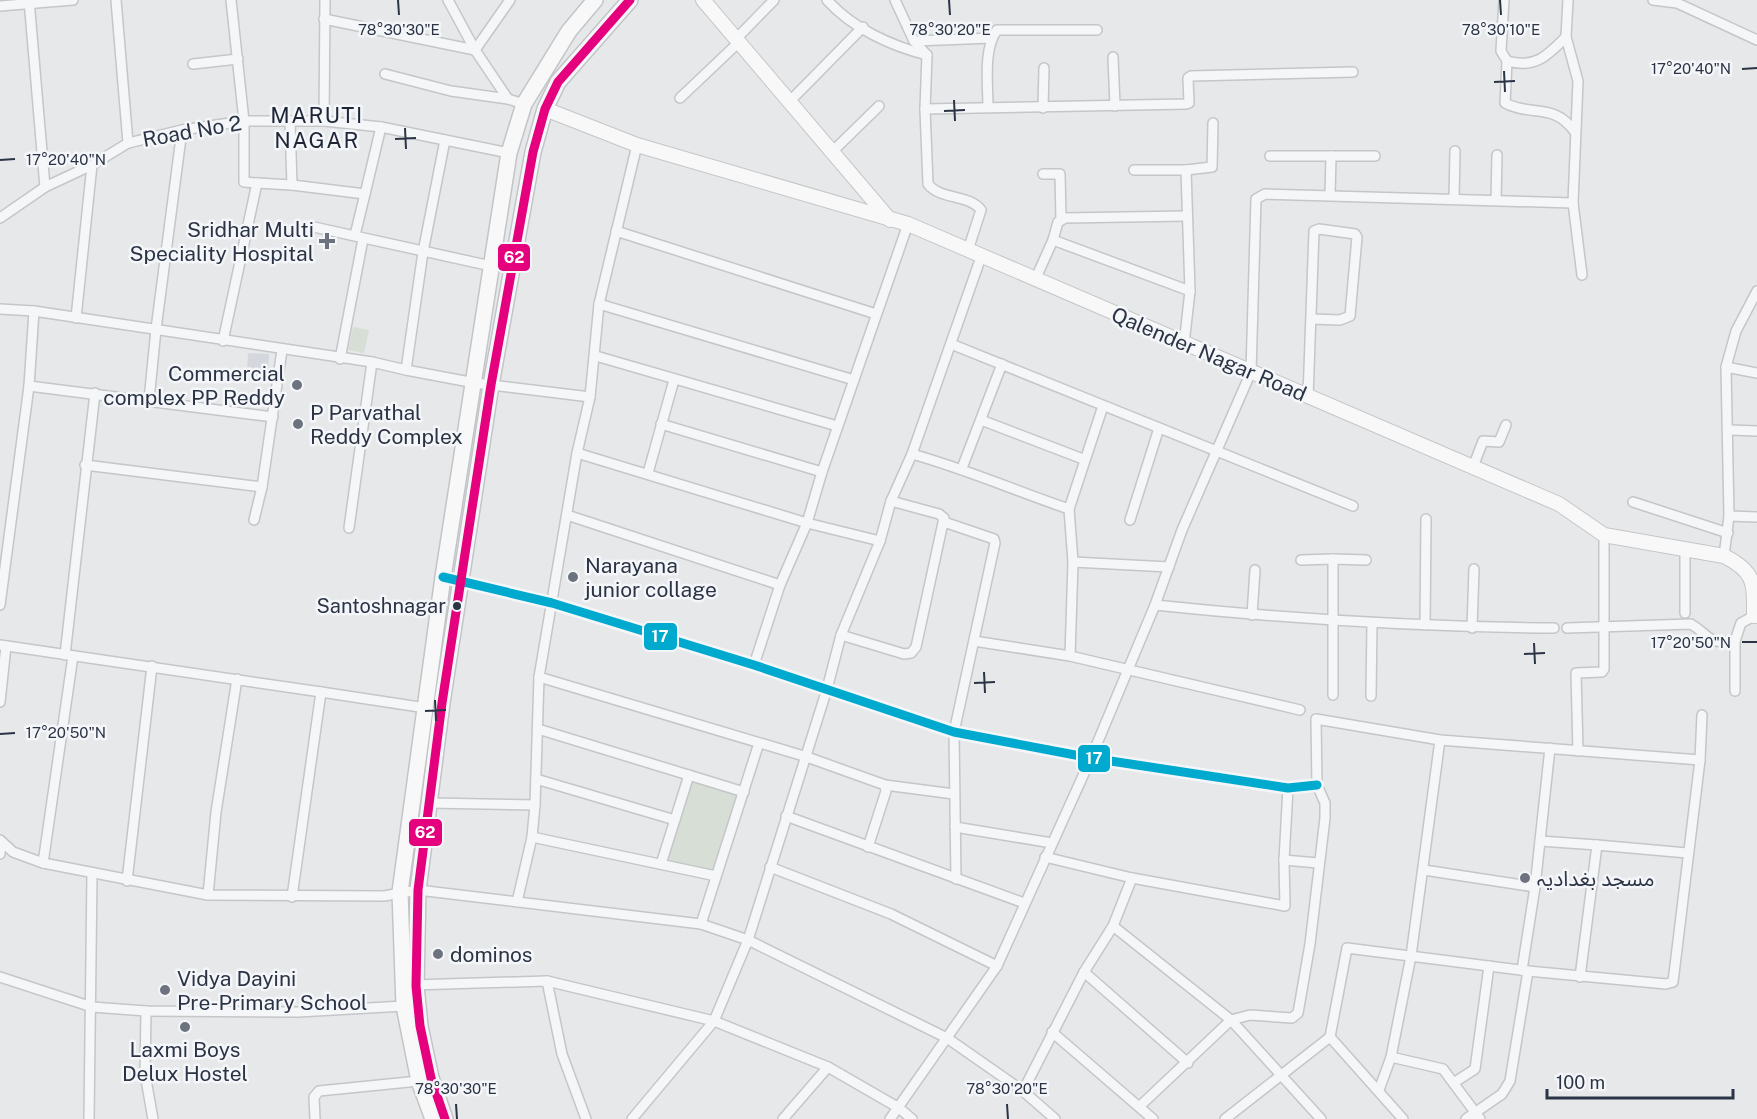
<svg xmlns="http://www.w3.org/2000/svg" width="1757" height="1119" font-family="'Public Sans','Noto Sans Arabic',sans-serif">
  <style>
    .built { fill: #d4d7dd }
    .green { fill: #d6ded6 }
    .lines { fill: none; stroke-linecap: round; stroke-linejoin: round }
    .street-casing { stroke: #c4c6c8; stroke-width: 12 }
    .secondary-casing { stroke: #c4c6c8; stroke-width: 16 }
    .primary-casing { stroke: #c2c5c8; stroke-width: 18 }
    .street { stroke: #f5f6f7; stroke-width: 9 }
    .secondary { stroke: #f8f8f8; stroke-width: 14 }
    .primary { stroke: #f8f8f8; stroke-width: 15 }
    .bus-1-casing { stroke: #f4f6f9; stroke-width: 14 }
    .bus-2-casing { stroke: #f4f6f9; stroke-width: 14 }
    .bus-1 { stroke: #00a9ce; stroke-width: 9 }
    .bus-2 { stroke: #e5007d; stroke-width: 9 }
    .ticks { fill: none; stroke: #2b3445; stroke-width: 2 }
    .poi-dot { fill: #6c737f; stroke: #f4f6f9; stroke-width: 2 }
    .bus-dot { fill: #2b3445; stroke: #f4f6f9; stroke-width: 2 }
    .labels { text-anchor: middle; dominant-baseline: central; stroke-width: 5; stroke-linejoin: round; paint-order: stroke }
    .bus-label { font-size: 20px; fill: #2b3445; stroke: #f4f6f9; text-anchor: end }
    .street-label { font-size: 21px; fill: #2b3445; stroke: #f4f6f9 }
    .poi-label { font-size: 21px; fill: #2b3445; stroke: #f4f6f9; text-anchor: start }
    .neighbourhood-label { font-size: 22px; letter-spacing: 1.5px; fill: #1d2536; stroke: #f4f6f9 }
    .ticks-label { font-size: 15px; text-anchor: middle; fill: #2b3445; stroke: #f4f6f9; stroke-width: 5; stroke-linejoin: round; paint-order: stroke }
    .line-badge { stroke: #f4f6f9; stroke-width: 2 }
    .badge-label { font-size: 16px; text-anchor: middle; font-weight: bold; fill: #fff }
  </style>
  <rect width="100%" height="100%" fill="#e6e8ea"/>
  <path class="built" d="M248 353 269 354 268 376 247 375Z"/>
  <g class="green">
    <path d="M353 327 369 330 364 353 348 350Z"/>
    <path d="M691 778 743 795 716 873 666 862Z"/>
  </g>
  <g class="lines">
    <defs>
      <g id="street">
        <path d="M29 0 45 187"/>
        <path d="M116 0 128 143"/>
        <path d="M448 0 475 50 508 99"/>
        <path d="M827 0C852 28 891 46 927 55"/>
        <path d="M895 0 914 41 927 55 925 109"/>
        <path d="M1504 0 1501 51 1507 61C1535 69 1547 56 1566 37"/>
        <path d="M1653 0 1677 3 1757 40"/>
        <path d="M0 6 73 0"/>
        <path d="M324 19 475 50 510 0"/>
        <path d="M735 40 774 0"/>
        <path d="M914 41 992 38"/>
        <path d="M1113 57 1115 106"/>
        <path d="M1507 61 1505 103C1531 117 1554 102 1575 132"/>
        <path d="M193 64 238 59"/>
        <path d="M385 74 451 91 508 99 524 104"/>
        <path d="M680 98 738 43"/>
        <path d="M789 102 863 27"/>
        <path d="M988 107C988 85 983 49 997 30H1097"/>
        <path d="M1043 108 1044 68"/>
        <path d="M290 121 292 185 365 194 381 127"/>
        <path d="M324 121 325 0"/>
        <path d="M445 140 423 252 406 370 475 383 590 397"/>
        <path d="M832 152 879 106"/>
        <path d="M1270 156H1375"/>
        <path d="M1134 170H1186L1212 167 1213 123"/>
        <path d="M1043 174H1060L1061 220"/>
        <path d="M257 183 292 185"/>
        <path d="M1330 195 1331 156"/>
        <path d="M1454 198 1455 151"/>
        <path d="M1496 200 1497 155"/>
        <path d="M1573 203 1582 275"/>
        <path d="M0 218 45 187 92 165 128 143 182 130 244 121H324L381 127 509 153"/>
        <path d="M314 227 491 266"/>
        <path d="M616 231 876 314"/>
        <path d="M355 235 365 194"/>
        <path d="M1053 240 1058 222 1065 218 1186 216"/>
        <path d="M968 250 981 210C969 194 940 200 928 184L925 109 1186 104 1189 103 1188 78 1191 76 1353 72"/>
        <path d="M1035 280 1053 240 1190 291"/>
        <path d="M599 304 854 380"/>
        <path d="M0 309 34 311 372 362 406 370"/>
        <path d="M76 318 92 165"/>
        <path d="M223 341 257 183 244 182V121L231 0"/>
        <path d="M951 344 1353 506"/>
        <path d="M1184 344 1190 291 1186 170"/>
        <path d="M596 356 837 426"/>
        <path d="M340 359 363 239"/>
        <path d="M1726 367 1757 373"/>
        <path d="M29 386 273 417"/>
        <path d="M1308 397 1314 231 1319 229 1355 234 1357 237 1350 316 1340 320 1312 319"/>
        <path d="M149 400 156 329 182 130"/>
        <path d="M981 420 1083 459"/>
        <path d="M661 424 822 472"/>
        <path d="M1730 430 1757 431"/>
        <path d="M577 453 807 523 880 541"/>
        <path d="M912 454C966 469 1016 491 1069 509L1073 562 1070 656"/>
        <path d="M85 465 262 487"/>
        <path d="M1473 467 1483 441 1499 442 1506 425"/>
        <path d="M962 468 1002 364"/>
        <path d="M648 473 674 380"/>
        <path d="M1633 502 1728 533"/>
        <path d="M1069 509 1103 406"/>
        <path d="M567 515 780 585"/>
        <path d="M1729 516 1757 517"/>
        <path d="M254 520 262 487 282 350"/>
        <path d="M1130 520 1159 428"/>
        <path d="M944 522 994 539 995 543 954 732 956 879"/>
        <path d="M349 528 372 362"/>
        <path d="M1724 556 1729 516 1726 367 1736 331 1757 291"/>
        <path d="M1301 560 1333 559"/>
        <path d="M1073 562 1169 567"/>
        <path d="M443 577 552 603 754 665 954 732 1091 758 1288 788 1317 785"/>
        <path d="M0 605 29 386 34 311"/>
        <path d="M1155 605C1288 619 1420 627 1554 628"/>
        <path d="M1685 613V549"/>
        <path d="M1252 615 1255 570"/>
        <path d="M1425 625 1426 519"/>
        <path d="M1472 628 1474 569"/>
        <path d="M1567 628 1691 624C1712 637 1706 644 1735 641L1741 623 1754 616"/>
        <path d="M841 635 904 654 911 653 916 647 944 518 939 514 891 501"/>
        <path d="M974 641 1070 656 1300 710"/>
        <path d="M1735 641V691"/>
        <path d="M0 645 321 692"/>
        <path d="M65 655 95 393"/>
        <path d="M754 665 780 585 807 523 822 472 908 224"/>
        <path d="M539 677 807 757 885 785 954 794"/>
        <path d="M1333 695V559L1366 560"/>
        <path d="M1371 696 1372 623"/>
        <path d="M0 702 6 646"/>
        <path d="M538 729 744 792"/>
        <path d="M1578 751 1576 673 1602 672 1604 669V535"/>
        <path d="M536 779 675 820"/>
        <path d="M429 803 535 805"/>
        <path d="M786 816 1024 903"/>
        <path d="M955 827 1052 843"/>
        <path d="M532 837 716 876"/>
        <path d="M0 840 13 852 43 863 208 895 384 896 418 890 701 924 748 940 947 1038 1023 1091 1055 1119"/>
        <path d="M1540 841 1597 845"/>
        <path d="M868 847 886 791 885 785"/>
        <path d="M0 854 1 842"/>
        <path d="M1284 860 1318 863"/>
        <path d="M43 863 73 656"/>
        <path d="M661 864 689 775"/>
        <path d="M770 867 891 914 997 966"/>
        <path d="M1424 870 1535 887"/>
        <path d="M1132 878 1285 906 1284 860 1288 788"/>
        <path d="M127 881 152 666"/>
        <path d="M208 895 216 812 237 679"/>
        <path d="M292 897 321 692 426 708"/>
        <path d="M517 902 532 837 535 805 539 677 577 453 590 397 599 304 637 145"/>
        <path d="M701 924 759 743"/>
        <path d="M1113 926 1231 1020 1321 1119"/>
        <path d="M1522 970 1535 887 1550 748"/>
        <path d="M1084 972 1188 1063"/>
        <path d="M0 977 92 1007 146 1011 298 1012 404 1006"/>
        <path d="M1580 977 1597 845 1687 853"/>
        <path d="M547 981 562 1054 586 1119"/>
        <path d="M412 985 547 981 714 1021 828 1067 899 1108 912 1119"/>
        <path d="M146 1011 145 1074 153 1119"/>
        <path d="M1052 1032 1153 1119"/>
        <path d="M1330 1037 1403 1119"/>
        <path d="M1391 1057 1443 1069 1480 1119"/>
        <path d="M1455 1082 1475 1069 1489 966"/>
        <path d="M1379 1090 1391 1057 1411 956 1440 740"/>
        <path d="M1023 1091 1084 972 1113 926 1132 878 1045 857"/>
        <path d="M1140 1106 1231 1020 1250 1015 1292 1018 1298 1013 1310 944 1325 818V803L1317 785 1316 719 1440 740 1700 760"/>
        <path d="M89 1119 92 874"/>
        <path d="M315 1119 314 1097 319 1091 419 1081"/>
        <path d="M632 1119 714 1021 748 940 827 689 841 635 880 541 891 501 912 454 981 257"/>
        <path d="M783 1119 828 1067"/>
        <path d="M890 1119 997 966 1091 758 1155 605 1182 530 1251 372 1256 199 1265 194 1573 203 1578 81 1566 37 1568 0"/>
        <path d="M1225 1119 1330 1037 1347 948 1528 971 1666 984 1673 982 1700 760 1702 715"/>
        <path d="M1466 1119 1502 1094 1510 1081 1528 971"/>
      </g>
      <g id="secondary">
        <path d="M703 0 890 220"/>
        <path d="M545 109 637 145 908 224 1559 504 1604 535 1724 556C1756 572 1754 584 1754 616H1757"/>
      </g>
      <g id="primary">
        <path d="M433 1119 419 1081 404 1006 400 892 443 577 509 153 524 104 569 31 595 0"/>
        <path d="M445 1119 431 1078 420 1026 416 986 418 890 442 703 491 385 533 152 545 109 558 82 630 0"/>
      </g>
    </defs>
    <use href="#street" class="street-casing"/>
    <use href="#secondary" class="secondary-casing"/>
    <use href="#primary" class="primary-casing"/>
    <use href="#street" class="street"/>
    <use href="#secondary" class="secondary"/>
    <use href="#primary" class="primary"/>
    <defs>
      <path id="bus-1" d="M443 577 552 603 754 665 954 732 1091 758 1288 788 1317 785"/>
      <path id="bus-2" d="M445 1119 431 1078 420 1026 416 986 418 890 442 703 491 385 533 152 545 109 558 82 630 0"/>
    </defs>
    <use href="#bus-1" class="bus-1-casing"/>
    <use href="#bus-2" class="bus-2-casing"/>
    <use href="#bus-1" class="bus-1"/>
    <use href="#bus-2" class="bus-2"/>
  </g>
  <path class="ticks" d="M398 0 399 15M949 0 950 15M1500 0 1501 15M1742 69 1757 68M1504 71 1505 92M1494 82 1515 81M954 100 955 121M944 111 965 110M405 128 406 149M395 139 416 138M0 160 15 159M1742 642H1757M1534 643 1535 664M1524 654 1545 653M984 672 985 693M974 683 995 682M435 700 436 721M425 711 446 710M0 734 15 733M456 1104 457 1119M1007 1104 1008 1119"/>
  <g class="poi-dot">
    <path d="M324 232h6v6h6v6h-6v6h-6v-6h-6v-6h6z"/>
    <circle cx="297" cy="385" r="6"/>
    <circle cx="298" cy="424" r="6"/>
    <circle cx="573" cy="577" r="6"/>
    <circle cx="1525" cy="878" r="6"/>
    <circle cx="438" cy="954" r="6"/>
    <circle cx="165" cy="990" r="6"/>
    <circle cx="185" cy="1027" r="6"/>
  </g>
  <circle class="bus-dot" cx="457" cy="606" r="5"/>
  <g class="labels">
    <g class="bus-label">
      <text x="446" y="606">Santoshnagar</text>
    </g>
    <g class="street-label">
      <text transform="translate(192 131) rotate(-10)">Road No 2</text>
      <text transform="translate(1209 354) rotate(23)">Qalender Nagar Road</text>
    </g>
    <g class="poi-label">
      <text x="314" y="229" text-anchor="end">Sridhar Multi<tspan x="314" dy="24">Speciality Hospital</tspan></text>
      <text x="285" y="373" text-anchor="end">Commercial<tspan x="285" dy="24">complex PP Reddy</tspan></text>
      <text x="310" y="412">P Parvathal<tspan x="310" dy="24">Reddy Complex</tspan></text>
      <text x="585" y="565">Narayana<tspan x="585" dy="24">junior collage</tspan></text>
      <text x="1537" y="878">مسجد بغدادیہ</text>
      <text x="450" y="954">dominos</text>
      <text x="177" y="978">Vidya Dayini<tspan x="177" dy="24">Pre-Primary School</tspan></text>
      <text x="185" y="1049" text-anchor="middle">Laxmi Boys<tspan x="185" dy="24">Delux Hostel</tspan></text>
    </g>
    <g class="neighbourhood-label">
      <text x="317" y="115">MARUTI<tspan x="317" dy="25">NAGAR</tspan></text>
    </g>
  </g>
  <g class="ticks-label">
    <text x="399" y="35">78°30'30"E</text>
    <text x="950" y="35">78°30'20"E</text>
    <text x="1501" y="35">78°30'10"E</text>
    <text x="1691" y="74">17°20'40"N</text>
    <text x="66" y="165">17°20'40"N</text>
    <text x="1691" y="648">17°20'50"N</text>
    <text x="66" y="738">17°20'50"N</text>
    <text x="456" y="1094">78°30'30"E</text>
    <text x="1007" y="1094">78°30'20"E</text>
  </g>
  <g class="line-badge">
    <rect x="497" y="243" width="34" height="29" rx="6" fill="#e5007d"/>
    <rect x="643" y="622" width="35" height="29" rx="6" fill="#00a9ce"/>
    <rect x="1077" y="744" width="34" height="29" rx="6" fill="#00a9ce"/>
    <rect x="408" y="818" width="35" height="29" rx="6" fill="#e5007d"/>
  </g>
  <g class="badge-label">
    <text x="514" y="263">62</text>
    <text x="660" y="642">17</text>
    <text x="1094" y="764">17</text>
    <text x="425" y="838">62</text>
  </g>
  <path d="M1547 1089v9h186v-9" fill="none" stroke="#2b3445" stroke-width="3"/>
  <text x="1556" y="1089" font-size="18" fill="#2b3445" stroke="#f4f6f9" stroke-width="4.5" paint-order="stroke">100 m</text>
</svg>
